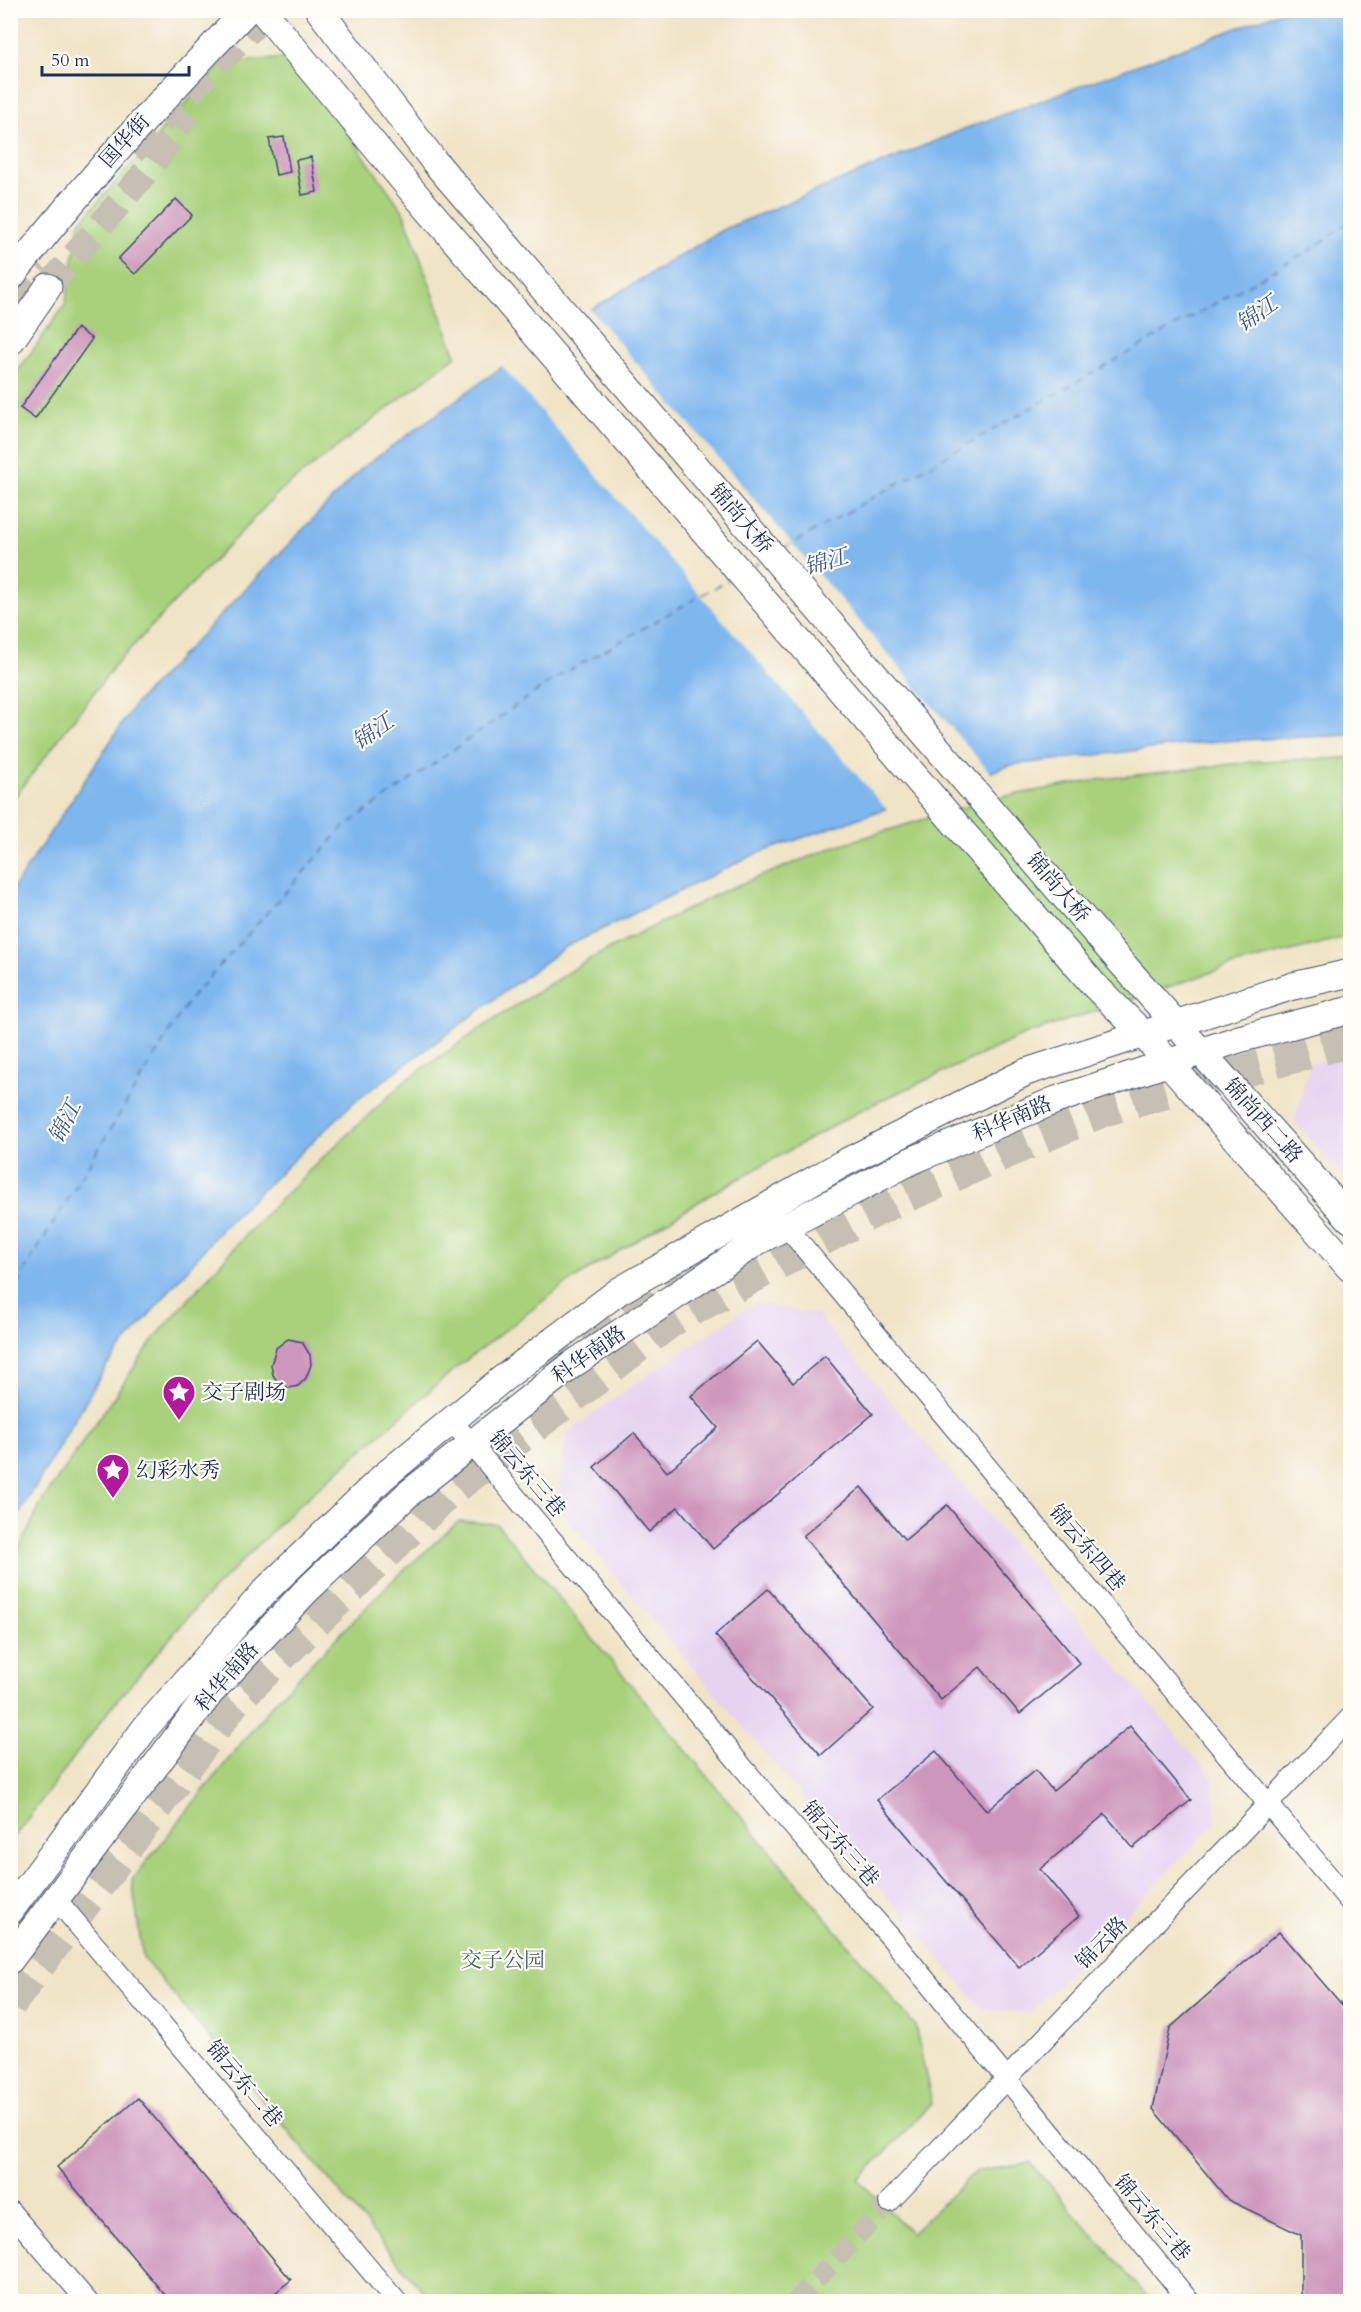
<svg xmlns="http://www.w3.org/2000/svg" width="1361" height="2312" font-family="Cardo,'Noto Serif SC',serif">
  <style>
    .built { fill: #e5d3f1 }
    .green { fill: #a9d17b; stroke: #62806c; stroke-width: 1.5 }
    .water { fill: #7eb6ee; stroke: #4c72a6; stroke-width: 1.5 }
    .pier { fill: #efe4c6 }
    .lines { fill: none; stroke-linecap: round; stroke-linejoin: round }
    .ferry { stroke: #395889; stroke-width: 1.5; stroke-dasharray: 8 6; stroke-linecap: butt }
    .building { fill: #cd96bc }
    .street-tunnel { stroke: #c5c0b1; stroke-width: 20; stroke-dasharray: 20 10; stroke-linecap: butt }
    .secondary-tunnel { stroke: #c5c0b1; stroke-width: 27; stroke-dasharray: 27 14; stroke-linecap: butt }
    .highway-tunnel { stroke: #c5c0b1; stroke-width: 33; stroke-dasharray: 33 16; stroke-linecap: butt }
    .street-casing { stroke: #3b4a6e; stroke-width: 22 }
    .secondary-casing { stroke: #3b4a6e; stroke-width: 29 }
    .street { stroke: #fff; stroke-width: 20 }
    .secondary { stroke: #fff; stroke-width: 27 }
    .labels { text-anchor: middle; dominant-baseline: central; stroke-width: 4.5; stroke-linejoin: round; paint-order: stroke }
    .street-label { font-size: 21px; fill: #1b2f5e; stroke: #fdfcf7 }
    .poi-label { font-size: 21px; fill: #1b2f5e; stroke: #fdfcf7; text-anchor: start }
    .park-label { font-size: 21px; fill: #466067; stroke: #fdfcf7 }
    .water-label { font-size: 22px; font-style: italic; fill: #395889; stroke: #fdfcf7 }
  </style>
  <rect width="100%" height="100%" fill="#fdfcf7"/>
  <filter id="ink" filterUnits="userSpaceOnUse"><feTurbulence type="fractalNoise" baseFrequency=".0167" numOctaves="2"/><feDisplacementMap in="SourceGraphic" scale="12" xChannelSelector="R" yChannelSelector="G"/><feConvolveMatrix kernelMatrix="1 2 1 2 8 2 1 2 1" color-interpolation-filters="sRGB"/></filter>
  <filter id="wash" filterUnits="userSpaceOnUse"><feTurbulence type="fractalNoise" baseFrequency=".008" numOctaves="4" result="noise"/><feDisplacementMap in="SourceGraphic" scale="24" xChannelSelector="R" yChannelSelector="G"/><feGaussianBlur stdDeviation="1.35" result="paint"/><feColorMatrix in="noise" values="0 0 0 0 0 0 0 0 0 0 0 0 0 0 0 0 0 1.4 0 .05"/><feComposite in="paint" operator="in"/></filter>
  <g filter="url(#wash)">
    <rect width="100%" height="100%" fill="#efe4c6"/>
    <g class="built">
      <path d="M1350 1057V1184L1294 1122 1310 1063Z"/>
      <path d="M755 1303 817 1315 1213 1778 1216 1823 1030 2013 982 2009 556 1506 567 1434 607 1403Z"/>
    </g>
    <g class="green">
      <path d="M294 58 403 211 456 356 280 491 115 665 11 802V381L65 305 80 222 223 62Z"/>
      <path d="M1350 758V936L1228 967 1024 1035 867 1107 713 1193 564 1285 456 1368 291 1512 198 1605 111 1708 11 1841V1565L43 1500 153 1340 247 1233 318 1162 405 1081 487 1024 586 961 721 892 839 845 995 798 1103 779 1260 761Z"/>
      <path d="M459 1521 497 1524 915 2025 932 2104 858 2180 912 2233 975 2172 1030 2163 1151 2301H431L143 1958 132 1880 276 1700 391 1582Z"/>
    </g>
    <path class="water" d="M1283 11H1350V735L1219 741 1011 765 753 855 564 948 353 1103 221 1229 107 1365 11 1528V892L135 704 362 468 531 346 722 230 964 129Z"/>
    <path class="pier" d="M589 308 992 775 888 811 501 365Z"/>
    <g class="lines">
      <g class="ferry">
        <path d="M784 548 1315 247 1350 221"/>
        <path d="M752 566 761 561"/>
        <path d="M10 1299 23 1273 189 1000 344 827 554 679 730 579"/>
      </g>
    </g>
    <g id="blocks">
      <g class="building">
        <path d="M284 137 290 172 276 175 269 139Z"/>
        <path d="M311 157 317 192 302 195 296 160Z"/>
        <path d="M176 199 192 215 135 274 118 259Z"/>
        <path d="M77 328 92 339 35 419 20 408Z"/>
        <path d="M288 1339 302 1342 310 1355 311 1365 306 1378 298 1386 289 1388 279 1384 273 1375 271 1365 276 1348Z"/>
        <path d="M757 1341 793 1383 825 1356 873 1414 713 1549 678 1507 649 1532 594 1467 634 1433 667 1472 718 1428 691 1396Z"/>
        <path d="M861 1487 905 1540 947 1505 1080 1664 1020 1714 980 1667 941 1700 803 1536Z"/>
        <path d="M768 1589 873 1709 821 1755 715 1635Z"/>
        <path d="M1130 1726 1191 1800 1133 1848 1105 1814 1040 1869 1079 1916 1019 1967 877 1800 936 1751 987 1811 1035 1770 1053 1791Z"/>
        <path d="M1279 1932 1350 2014V2301H1307L1301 2295V2235L1228 2200 1153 2109 1170 2028Z"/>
        <path d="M138 2098 291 2280 265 2301H170L57 2167Z"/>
      </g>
    </g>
  </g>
  <g filter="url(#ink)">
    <use href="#blocks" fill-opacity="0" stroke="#3b4a6e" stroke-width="1.5"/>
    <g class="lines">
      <path class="street-tunnel" d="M795 2302 889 2202"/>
      <g class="secondary-tunnel">
        <path d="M132 152 269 10"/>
        <path d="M48 287 154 162 188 113"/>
        <path d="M10 298 37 262"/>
      </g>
      <g class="highway-tunnel">
        <path d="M542 1364 679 1267"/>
        <path d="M207 1676 316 1557"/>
        <path d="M10 1931 42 1886"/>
        <path d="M10 2004 234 1702 445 1495 671 1321 886 1205 1104 1110 1350 1041"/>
      </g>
      <defs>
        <g id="street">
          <path d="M786 1226 1350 1902"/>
          <path d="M452 1421 777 1808 891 1938 1190 2302"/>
          <path d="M55 1898 397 2302"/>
          <path d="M889 2202 1350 1718"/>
          <path d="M10 2211 88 2302"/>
        </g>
        <g id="secondary">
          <path d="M262 10 409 187 1093 984 1143 1034 1350 1268"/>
          <path d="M319 10 434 161 1119 960 1350 1219"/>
          <path d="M10 278C84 184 164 97 247 10"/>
          <path d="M10 342 48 287"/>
          <path d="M10 1911 146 1727 267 1589 383 1477 501 1380 619 1291 842 1164 1026 1072 1293 986 1350 973"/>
          <path d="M10 1960 210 1693 305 1592 408 1494 573 1364 758 1241 911 1161 1056 1100 1239 1039 1350 1010"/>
        </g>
      </defs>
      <use href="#street" class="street-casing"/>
      <use href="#secondary" class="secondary-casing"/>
      <use href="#street" class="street"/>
      <use href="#secondary" class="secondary"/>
    </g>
  </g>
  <defs>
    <symbol id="sight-pin" viewBox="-11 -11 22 30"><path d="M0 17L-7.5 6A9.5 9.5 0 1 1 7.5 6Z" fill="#b5179e" stroke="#fdfcf7"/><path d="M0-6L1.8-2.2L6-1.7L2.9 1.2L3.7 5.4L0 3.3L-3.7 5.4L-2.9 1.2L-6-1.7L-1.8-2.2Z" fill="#fff"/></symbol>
  </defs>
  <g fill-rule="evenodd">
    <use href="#sight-pin" x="160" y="1373" width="38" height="52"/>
    <use href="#sight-pin" x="94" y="1451" width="38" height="52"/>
  </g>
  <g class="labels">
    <g class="street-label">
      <text transform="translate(125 141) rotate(-48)">国华街</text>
      <text transform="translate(741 519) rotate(49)">锦尚大桥</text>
      <text transform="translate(1058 888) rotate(49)">锦尚大桥</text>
      <text transform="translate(1012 1119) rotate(-23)">科华南路</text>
      <text transform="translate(1263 1121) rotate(48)">锦尚西二路</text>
      <text transform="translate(589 1355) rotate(-35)">科华南路</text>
      <text transform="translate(527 1474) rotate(50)">锦云东三巷</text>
      <text transform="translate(1087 1548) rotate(50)">锦云东四巷</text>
      <text transform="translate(227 1677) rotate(-49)">科华南路</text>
      <text transform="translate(840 1844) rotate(49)">锦云东三巷</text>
      <text transform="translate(1102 1943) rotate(-46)">锦云路</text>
      <text transform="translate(244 2084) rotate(50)">锦云东二巷</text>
      <text transform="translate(1152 2218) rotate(50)">锦云东三巷</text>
    </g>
    <g class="poi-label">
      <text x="202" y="1392">交子剧场</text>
      <text x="136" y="1470">幻彩水秀</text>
    </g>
    <g class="park-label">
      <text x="503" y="1960">交子公园</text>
    </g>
    <g class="water-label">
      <text transform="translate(1257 314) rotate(-35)">锦江</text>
      <text transform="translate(826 562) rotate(-16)">锦江</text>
      <text transform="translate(373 732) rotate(-35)">锦江</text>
      <text transform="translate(65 1122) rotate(-63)">锦江</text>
    </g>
  </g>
  <rect width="1361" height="2312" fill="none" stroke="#fdfcf7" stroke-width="36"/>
  <path d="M42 66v9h147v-9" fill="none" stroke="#1b2f5e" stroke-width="3"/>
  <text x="51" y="66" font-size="18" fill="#1b2f5e" stroke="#fdfcf7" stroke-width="4.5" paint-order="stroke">50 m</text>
</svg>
